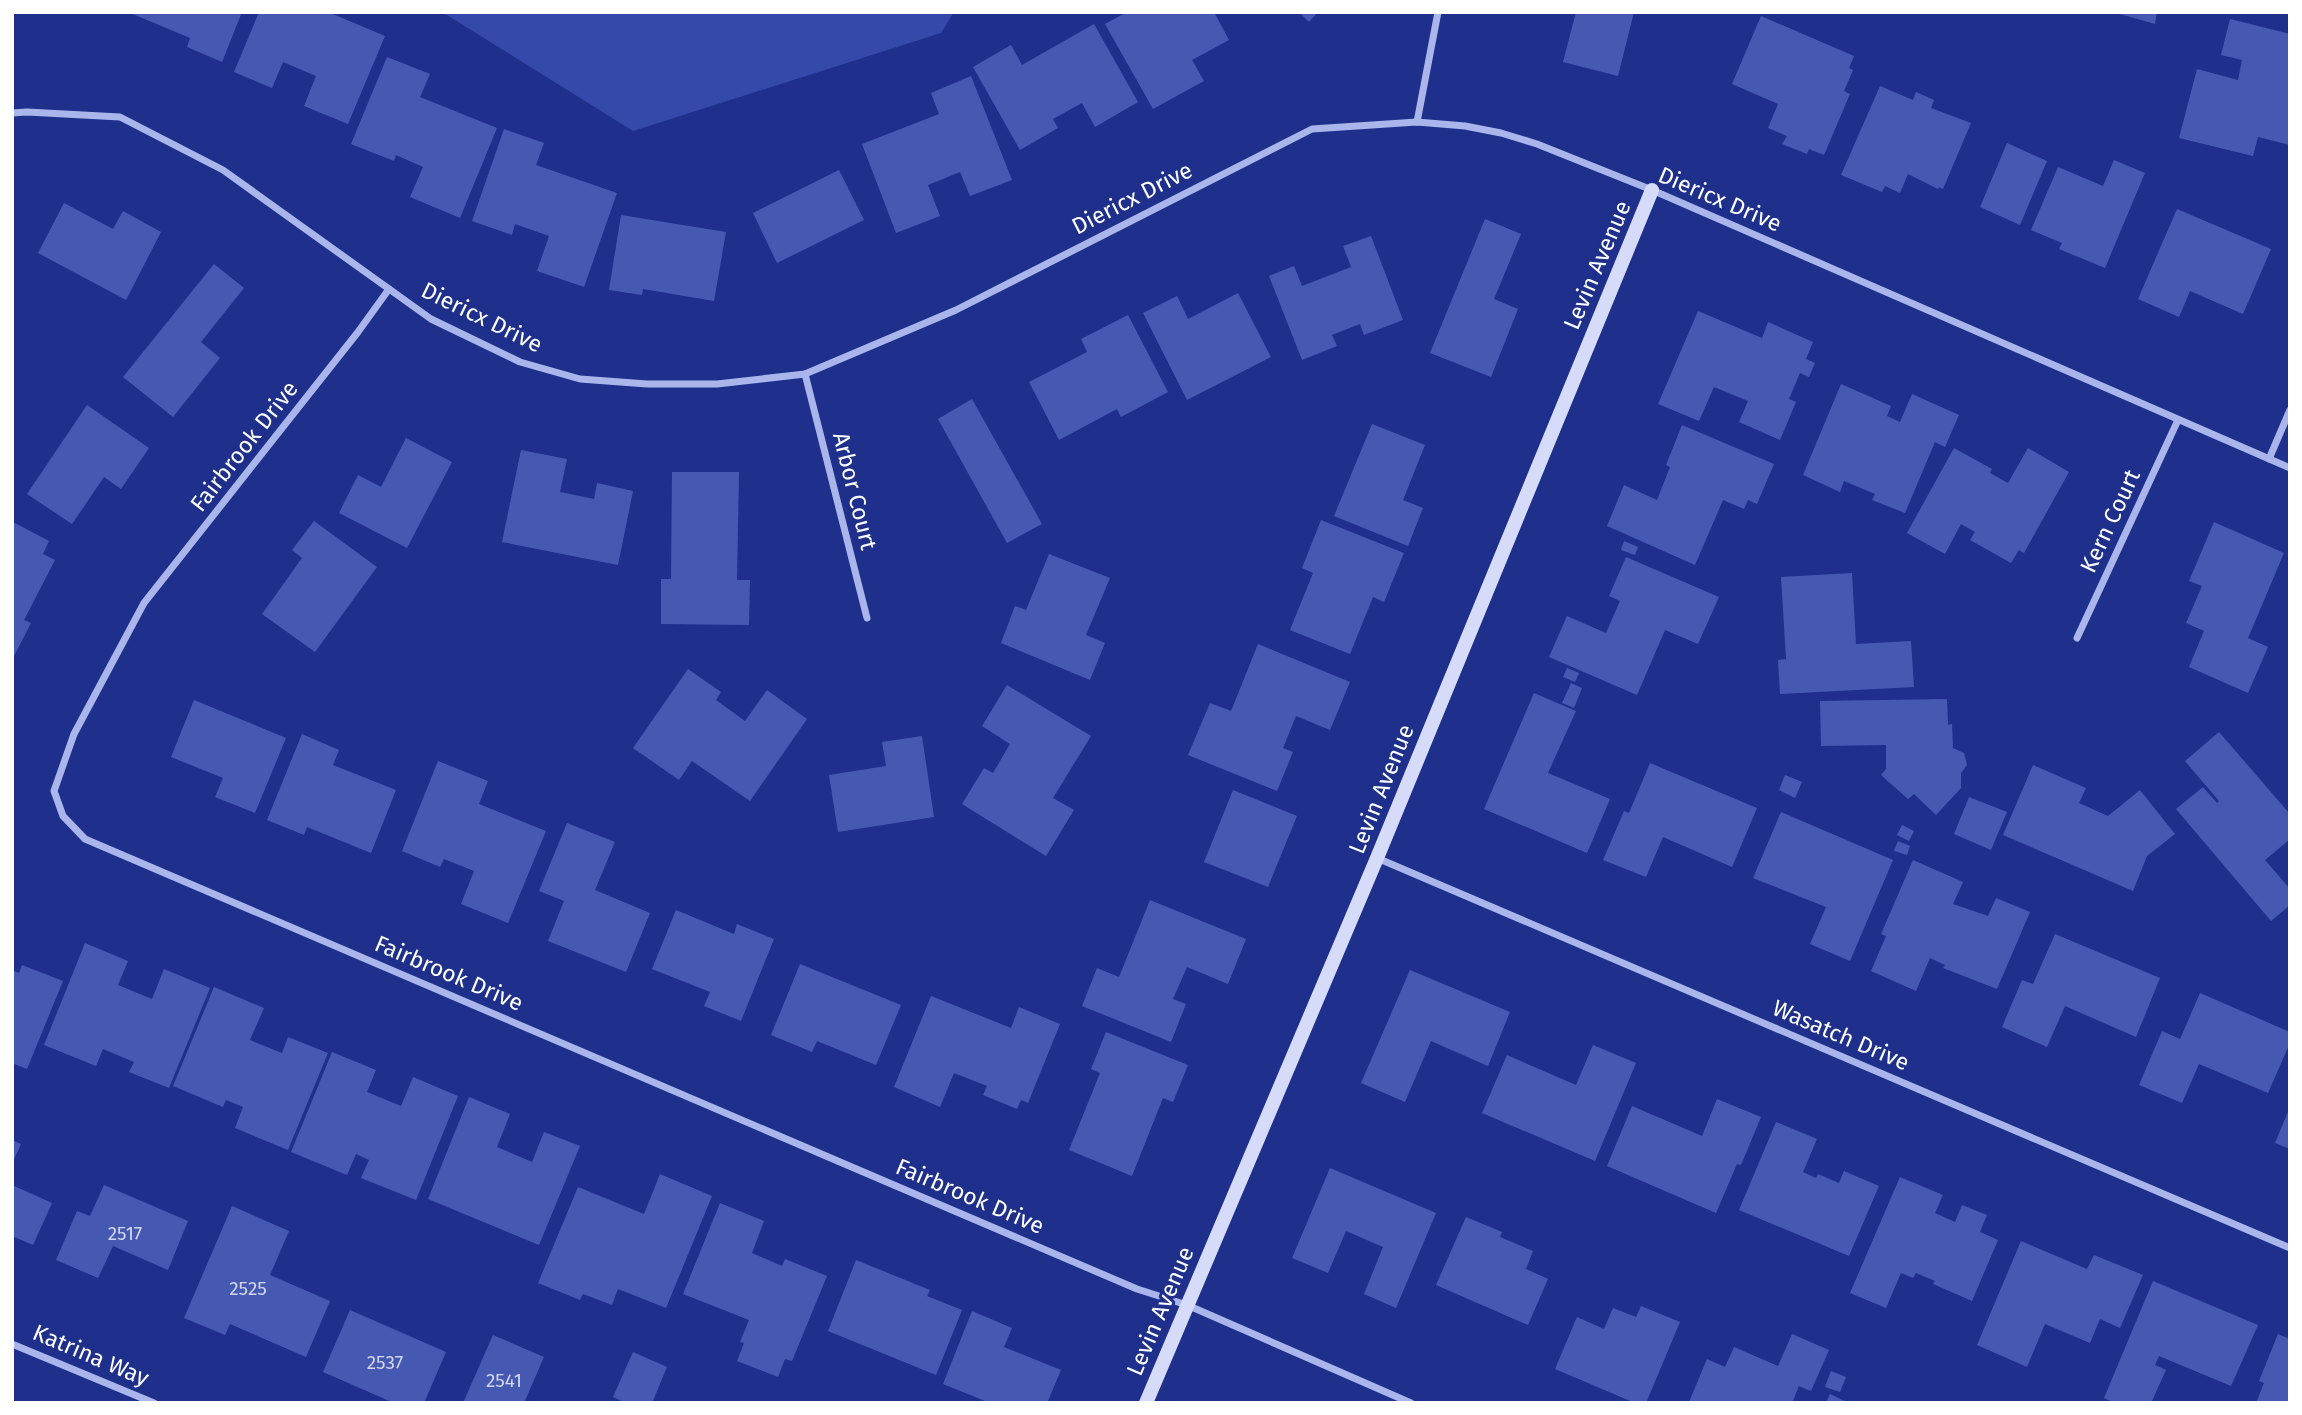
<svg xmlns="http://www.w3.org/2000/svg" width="2302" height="1415" font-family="'Fira Sans',sans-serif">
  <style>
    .green { fill: #3449aa }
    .building { fill: #4659b2 }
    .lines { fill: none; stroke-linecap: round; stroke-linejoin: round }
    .street { stroke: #aab5ec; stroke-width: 7 }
    .secondary { stroke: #d6dbf9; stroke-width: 14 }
    .labels { text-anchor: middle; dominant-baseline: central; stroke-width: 6; stroke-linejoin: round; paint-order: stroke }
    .number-label { font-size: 19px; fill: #d1d6ec }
    .street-label { font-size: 23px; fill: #fff; stroke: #1e308b }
  </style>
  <rect width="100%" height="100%" fill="#1e308b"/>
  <path class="green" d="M442 12H954L941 33 633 131Z"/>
  <g class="building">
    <path d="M128 12H242L222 62 187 47 190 38Z"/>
    <path d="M259 12H328L385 36 348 124 304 106 316 76 283 62 272 88 234 72Z"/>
    <path d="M1127 12H1214L1229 40 1192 60 1204 81 1153 109 1105 24Z"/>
    <path d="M1299 12H1318L1309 22Z"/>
    <path d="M1576 12H1634L1618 76 1563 62Z"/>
    <path d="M2113 12H2157L2155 24Z"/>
    <path d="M1761 16 1854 56 1849 68 1853 70 1844 91 1850 94 1824 155 1809 149 1807 154 1782 144 1787 136 1768 128 1778 104 1732 84Z"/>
    <path d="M2230 19 2290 34V145L2258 137 2253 156 2179 138 2197 69 2238 80 2242 60 2221 55Z"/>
    <path d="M1094 24 1138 102 1095 127 1082 103 1053 119 1058 128 1020 150 973 67 1011 45 1022 65Z"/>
    <path d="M387 57 430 74 420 97 497 128 460 218 410 197 423 167 396 155 394 161 351 144Z"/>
    <path d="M971 76 1012 180 970 196 960 172 928 185 940 216 896 233 862 144 939 114 931 93Z"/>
    <path d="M1880 86 1913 100 1916 92 1934 100 1931 108 1971 123 1943 189 1939 187 1938 189 1908 174 1900 193 1885 186 1882 192 1841 175Z"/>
    <path d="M504 129 544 143 536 165 617 193 584 287 537 271 549 236 515 224 512 235 472 221Z"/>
    <path d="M2007 143 2047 161 2020 225 1980 207Z"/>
    <path d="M2114 160 2145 173 2105 268 2059 249 2062 243 2031 230 2058 167 2103 186Z"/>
    <path d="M839 170 864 220 777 263 753 213Z"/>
    <path d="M64 203 113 229 123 211 161 232 126 300 38 253Z"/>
    <path d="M2177 209 2271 249 2243 314 2190 291 2179 317 2138 299Z"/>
    <path d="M621 215 726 232 714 301 643 289 642 295 609 290Z"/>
    <path d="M1485 219 1521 234 1494 299 1518 309 1491 377 1430 353Z"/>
    <path d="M1371 236 1403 320 1364 335 1360 324 1332 335 1337 346 1302 360 1269 276 1294 266 1302 286 1351 267 1343 246Z"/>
    <path d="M214 264 244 288 201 342 220 358 173 417 123 377Z"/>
    <path d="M1238 293 1271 357 1187 400 1143 313 1177 296 1188 319Z"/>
    <path d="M1698 311 1762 338 1768 322 1813 342 1806 359 1815 363 1809 377 1800 373 1789 399 1796 402 1780 440 1739 422 1748 401 1714 387 1699 421 1658 404Z"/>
    <path d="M1128 315 1168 392 1121 417 1117 409 1059 440 1029 382 1087 352 1081 339Z"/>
    <path d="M1841 384 1891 406 1887 416 1900 422 1912 394 1959 415 1945 447 1935 442 1905 513 1872 500 1875 494 1844 481 1840 492 1803 475Z"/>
    <path d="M972 399 1042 524 1007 543 938 419Z"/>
    <path d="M87 405 149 448 121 489 104 477 72 524 27 494Z"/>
    <path d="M1372 424 1425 445 1403 500 1423 508 1408 546 1334 516Z"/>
    <path d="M1682 425 1774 464 1757 504 1748 500 1744 509 1723 500 1695 565 1607 526 1624 485 1657 500 1670 467 1666 465Z"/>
    <path d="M406 438 452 462 407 548 339 513 358 475 381 487Z"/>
    <path d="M1954 448 1992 469 1990 473 2008 483 2028 448 2069 472 2024 553 2019 550 2011 563 1970 540 1975 532 1961 524 1945 554 1907 533Z"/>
    <path d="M521 450 567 459 560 492 594 499 597 483 633 491 618 565 502 542Z"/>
    <path d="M672 472H739L737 580H750L749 625 661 624V579H671Z"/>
    <path d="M1321 520 1404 553 1384 602 1373 597 1350 654 1290 630 1313 573 1302 568Z"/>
    <path d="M314 521 377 567 315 652 262 614 302 558 292 550Z"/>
    <path d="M13 522 49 541 43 554 55 560 24 620 31 623 12 660Z"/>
    <path d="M2214 522 2284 553 2248 638 2268 647 2248 693 2189 667 2204 631 2186 623 2202 586 2189 581Z"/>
    <path d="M1624 541 1638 547 1635 555 1621 550Z"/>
    <path d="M1049 554 1110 578 1086 635 1105 643 1090 680 1001 643 1015 606 1026 610Z"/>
    <path d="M1626 557 1719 597 1698 644 1665 630 1637 695 1549 657 1567 616 1606 633 1620 601 1609 596Z"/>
    <path d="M1852 573 1856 644 1911 641 1914 687 1780 694 1778 660 1786 659 1781 577Z"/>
    <path d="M1258 644 1350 682 1330 730 1296 716 1283 748 1293 752 1277 791 1188 755 1210 703 1231 711Z"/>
    <path d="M1567 668 1579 673 1575 682 1563 677Z"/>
    <path d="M688 669 721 692 716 700 745 721 767 690 807 719 750 801 692 761 679 780 633 748Z"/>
    <path d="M1571 683 1582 688 1574 708 1562 703Z"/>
    <path d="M1007 685 1091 736 1053 798 1074 810 1046 856 962 804 984 768 993 773 1010 744 982 726Z"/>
    <path d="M1534 693 1576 711 1548 773 1610 799 1587 853 1484 809Z"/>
    <path d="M1947 699 1948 725 1952 724 1953 748 1964 753 1967 765 1961 773V788L1936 815 1914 794 1908 799 1881 775 1886 769V745L1821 746 1820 701Z"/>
    <path d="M194 700 286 738 255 813 215 797 223 778 171 757Z"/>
    <path d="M2219 732 2290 814V839L2265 860 2290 889V905L2271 921 2176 809 2203 787 2217 803 2219 801 2185 761Z"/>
    <path d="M302 734 339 750 333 765 396 790 371 853 307 827 304 835 267 820Z"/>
    <path d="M922 736 934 817 838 832 829 775 886 766 882 742Z"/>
    <path d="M438 761 488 781 479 804 546 831 508 923 461 904 474 871 444 859 440 867 402 851Z"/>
    <path d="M1650 763 1757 808 1732 867 1663 837 1646 877 1603 860 1624 811 1629 813Z"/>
    <path d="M2033 765 2086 788 2079 803 2108 816 2140 790 2175 834 2147 856 2133 891 2003 835Z"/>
    <path d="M1785 775 1802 782 1795 798 1779 790Z"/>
    <path d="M1233 790 1297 816 1268 887 1204 862Z"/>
    <path d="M1969 797 2007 812 1991 850 1954 834Z"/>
    <path d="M1781 812 1893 860 1850 961 1810 944 1826 907 1753 878Z"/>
    <path d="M567 823 615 842 595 890 650 913 626 972 548 941 564 901 539 891Z"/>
    <path d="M1902 825 1914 831 1909 841 1897 835Z"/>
    <path d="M1898 841 1910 846 1907 855 1894 851Z"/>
    <path d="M1913 860 1963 882 1953 904 1988 916 1996 898 2030 912 1997 989 1943 968 1945 965 1930 958 1916 991 1871 971 1886 936 1881 934Z"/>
    <path d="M1150 900 1246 939 1228 984 1187 967 1173 999 1186 1004 1171 1042 1082 1006 1097 968 1119 977Z"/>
    <path d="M676 910 734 934 737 924 774 939 741 1021 704 1006 710 992 652 969Z"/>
    <path d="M2055 934 2160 978 2136 1037 2065 1006 2047 1047 2002 1027 2022 980 2033 984Z"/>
    <path d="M85 943 128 961 118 985 152 999 164 969 210 988 169 1088 129 1072 134 1062 103 1049 96 1066 44 1045Z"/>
    <path d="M800 964 901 1005 876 1065 817 1041 812 1052 771 1035Z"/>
    <path d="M22 965 63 981 27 1069 12 1063V970L19 973Z"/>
    <path d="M1410 970 1510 1012 1488 1066 1431 1041 1405 1102 1361 1083Z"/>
    <path d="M214 987 264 1008 250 1040 282 1053 288 1037 328 1053 288 1150 235 1128 243 1107 226 1100 223 1107 173 1086Z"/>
    <path d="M2200 993 2290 1032V1043L2268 1093 2199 1064 2182 1103 2139 1085 2162 1031 2180 1039Z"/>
    <path d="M931 996 1011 1028 1019 1007 1060 1024 1028 1103 1021 1100 1017 1109 983 1095 987 1086 954 1073 940 1107 894 1087Z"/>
    <path d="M1106 1032 1188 1065 1173 1102 1163 1098 1132 1176 1069 1150 1100 1073 1091 1069Z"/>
    <path d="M1593 1045 1636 1063 1595 1161 1482 1113 1507 1055 1576 1085Z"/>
    <path d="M332 1052 376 1070 367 1092 401 1106 413 1077 458 1096 416 1200 361 1178 369 1160 356 1154 347 1175 291 1152Z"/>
    <path d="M469 1097 510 1114 497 1147 532 1162 544 1132 580 1146 539 1245 428 1199Z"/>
    <path d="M1717 1099 1761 1117 1741 1165 1737 1164 1716 1213 1607 1166 1632 1106 1702 1136Z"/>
    <path d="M2290 1107V1149L2275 1143Z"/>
    <path d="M1776 1122 1817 1139 1803 1172 1816 1178 1818 1174 1839 1183 1844 1171 1879 1186 1849 1256 1739 1210Z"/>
    <path d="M12 1140 21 1144 12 1164Z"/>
    <path d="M1330 1168 1436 1213 1396 1308 1364 1294 1383 1247 1346 1231 1328 1273 1292 1258Z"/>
    <path d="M660 1174 712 1196 666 1308 618 1289 612 1305 583 1294 580 1300 538 1283 578 1187 644 1214Z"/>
    <path d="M1900 1177 1943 1195 1935 1213 1955 1222 1962 1205 1987 1215 1980 1232 1998 1240 1972 1301 1933 1284 1935 1281 1916 1273 1913 1278 1901 1273 1886 1308 1850 1293Z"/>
    <path d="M12 1185 52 1203 33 1245 12 1236Z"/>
    <path d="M104 1185 188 1221 168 1270 113 1246 98 1278 56 1260 77 1211 90 1216Z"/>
    <path d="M720 1203 764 1221 752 1253 782 1266 785 1259 827 1276 792 1361 785 1359 778 1377 737 1361 744 1343 740 1342 749 1320 683 1294Z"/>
    <path d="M232 1206 289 1231 270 1275 330 1301 306 1357 230 1324 225 1335 184 1318Z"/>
    <path d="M1466 1217 1502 1232 1500 1237 1533 1251 1526 1269 1548 1279 1528 1325 1436 1285Z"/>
    <path d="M2021 1241 2087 1269 2094 1255 2143 1275 2120 1328 2100 1319 2090 1343 2045 1324 2027 1367 1977 1345Z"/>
    <path d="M856 1260 930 1290 927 1296 962 1310 936 1375 828 1331Z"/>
    <path d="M2153 1281 2258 1325 2231 1386 2159 1356 2155 1365 2166 1370 2151 1403H2115L2104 1398Z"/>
    <path d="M1641 1306 1680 1322 1646 1403H1635L1555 1369 1577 1317 1604 1329 1613 1308 1636 1317Z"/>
    <path d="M350 1310 446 1352 424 1403H394L323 1372Z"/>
    <path d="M972 1311 1012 1328 1004 1347 1061 1370 1047 1403H990L943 1384Z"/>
    <path d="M1792 1334 1829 1350 1811 1391 1799 1386 1792 1403 1689 1402 1707 1359 1725 1367 1734 1347 1778 1366Z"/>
    <path d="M2278 1334 2290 1339V1403H2256L2264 1383 2259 1381Z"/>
    <path d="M493 1335 544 1357 524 1403H463Z"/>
    <path d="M633 1352 667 1367 652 1403H626L613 1397Z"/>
    <path d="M1831 1371 1846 1377 1840 1392 1825 1387Z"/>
    <path d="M1830 1394 1849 1403H1826Z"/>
  </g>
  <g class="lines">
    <g class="street">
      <path d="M12 113 27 112 120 117 223 170 431 319 520 362 580 379 647 384H717L805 374 956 310 1312 129 1417 122 1465 126 1501 133 1537 144 1652 190 2290 468"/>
      <path d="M1417 122 1438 12"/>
      <path d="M389 289 358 332 144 603 74 734 54 791 63 816 85 839 1137 1289 1187 1305 1411 1403"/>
      <path d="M805 374 867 618"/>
      <path d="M2269 459 2290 410"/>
      <path d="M2077 638 2178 420"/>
      <path d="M1377 858 2290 1248"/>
      <path d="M12 1344 154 1403"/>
    </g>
    <path class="secondary" d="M1146 1403 1377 858 1652 190"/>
  </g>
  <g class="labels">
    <g class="number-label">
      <text x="125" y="1233">2517</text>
      <text x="248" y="1288">2525</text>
      <text x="385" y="1362">2537</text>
      <text x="504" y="1380">2541</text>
    </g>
    <g class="street-label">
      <text transform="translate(1132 198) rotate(-27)">Diericx Drive</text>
      <text transform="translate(1720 199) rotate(23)">Diericx Drive</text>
      <text transform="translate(1597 265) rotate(-67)">Levin Avenue</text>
      <text transform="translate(482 317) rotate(26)">Diericx Drive</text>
      <text transform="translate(244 446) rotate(-52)">Fairbrook Drive</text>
      <text transform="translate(855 491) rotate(76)">Arbor Court</text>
      <text transform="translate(2110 521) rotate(-65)">Kern Court</text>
      <text transform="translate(1381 789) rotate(-68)">Levin Avenue</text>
      <text transform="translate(449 973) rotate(23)">Fairbrook Drive</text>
      <text transform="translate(1841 1035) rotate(23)">Wasatch Drive</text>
      <text transform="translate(970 1196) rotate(23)">Fairbrook Drive</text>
      <text transform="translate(1160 1311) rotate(-67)">Levin Avenue</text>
      <text transform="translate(91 1355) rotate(23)">Katrina Way</text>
    </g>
  </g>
  <rect width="2302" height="1415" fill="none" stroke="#ffffff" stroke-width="28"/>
</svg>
